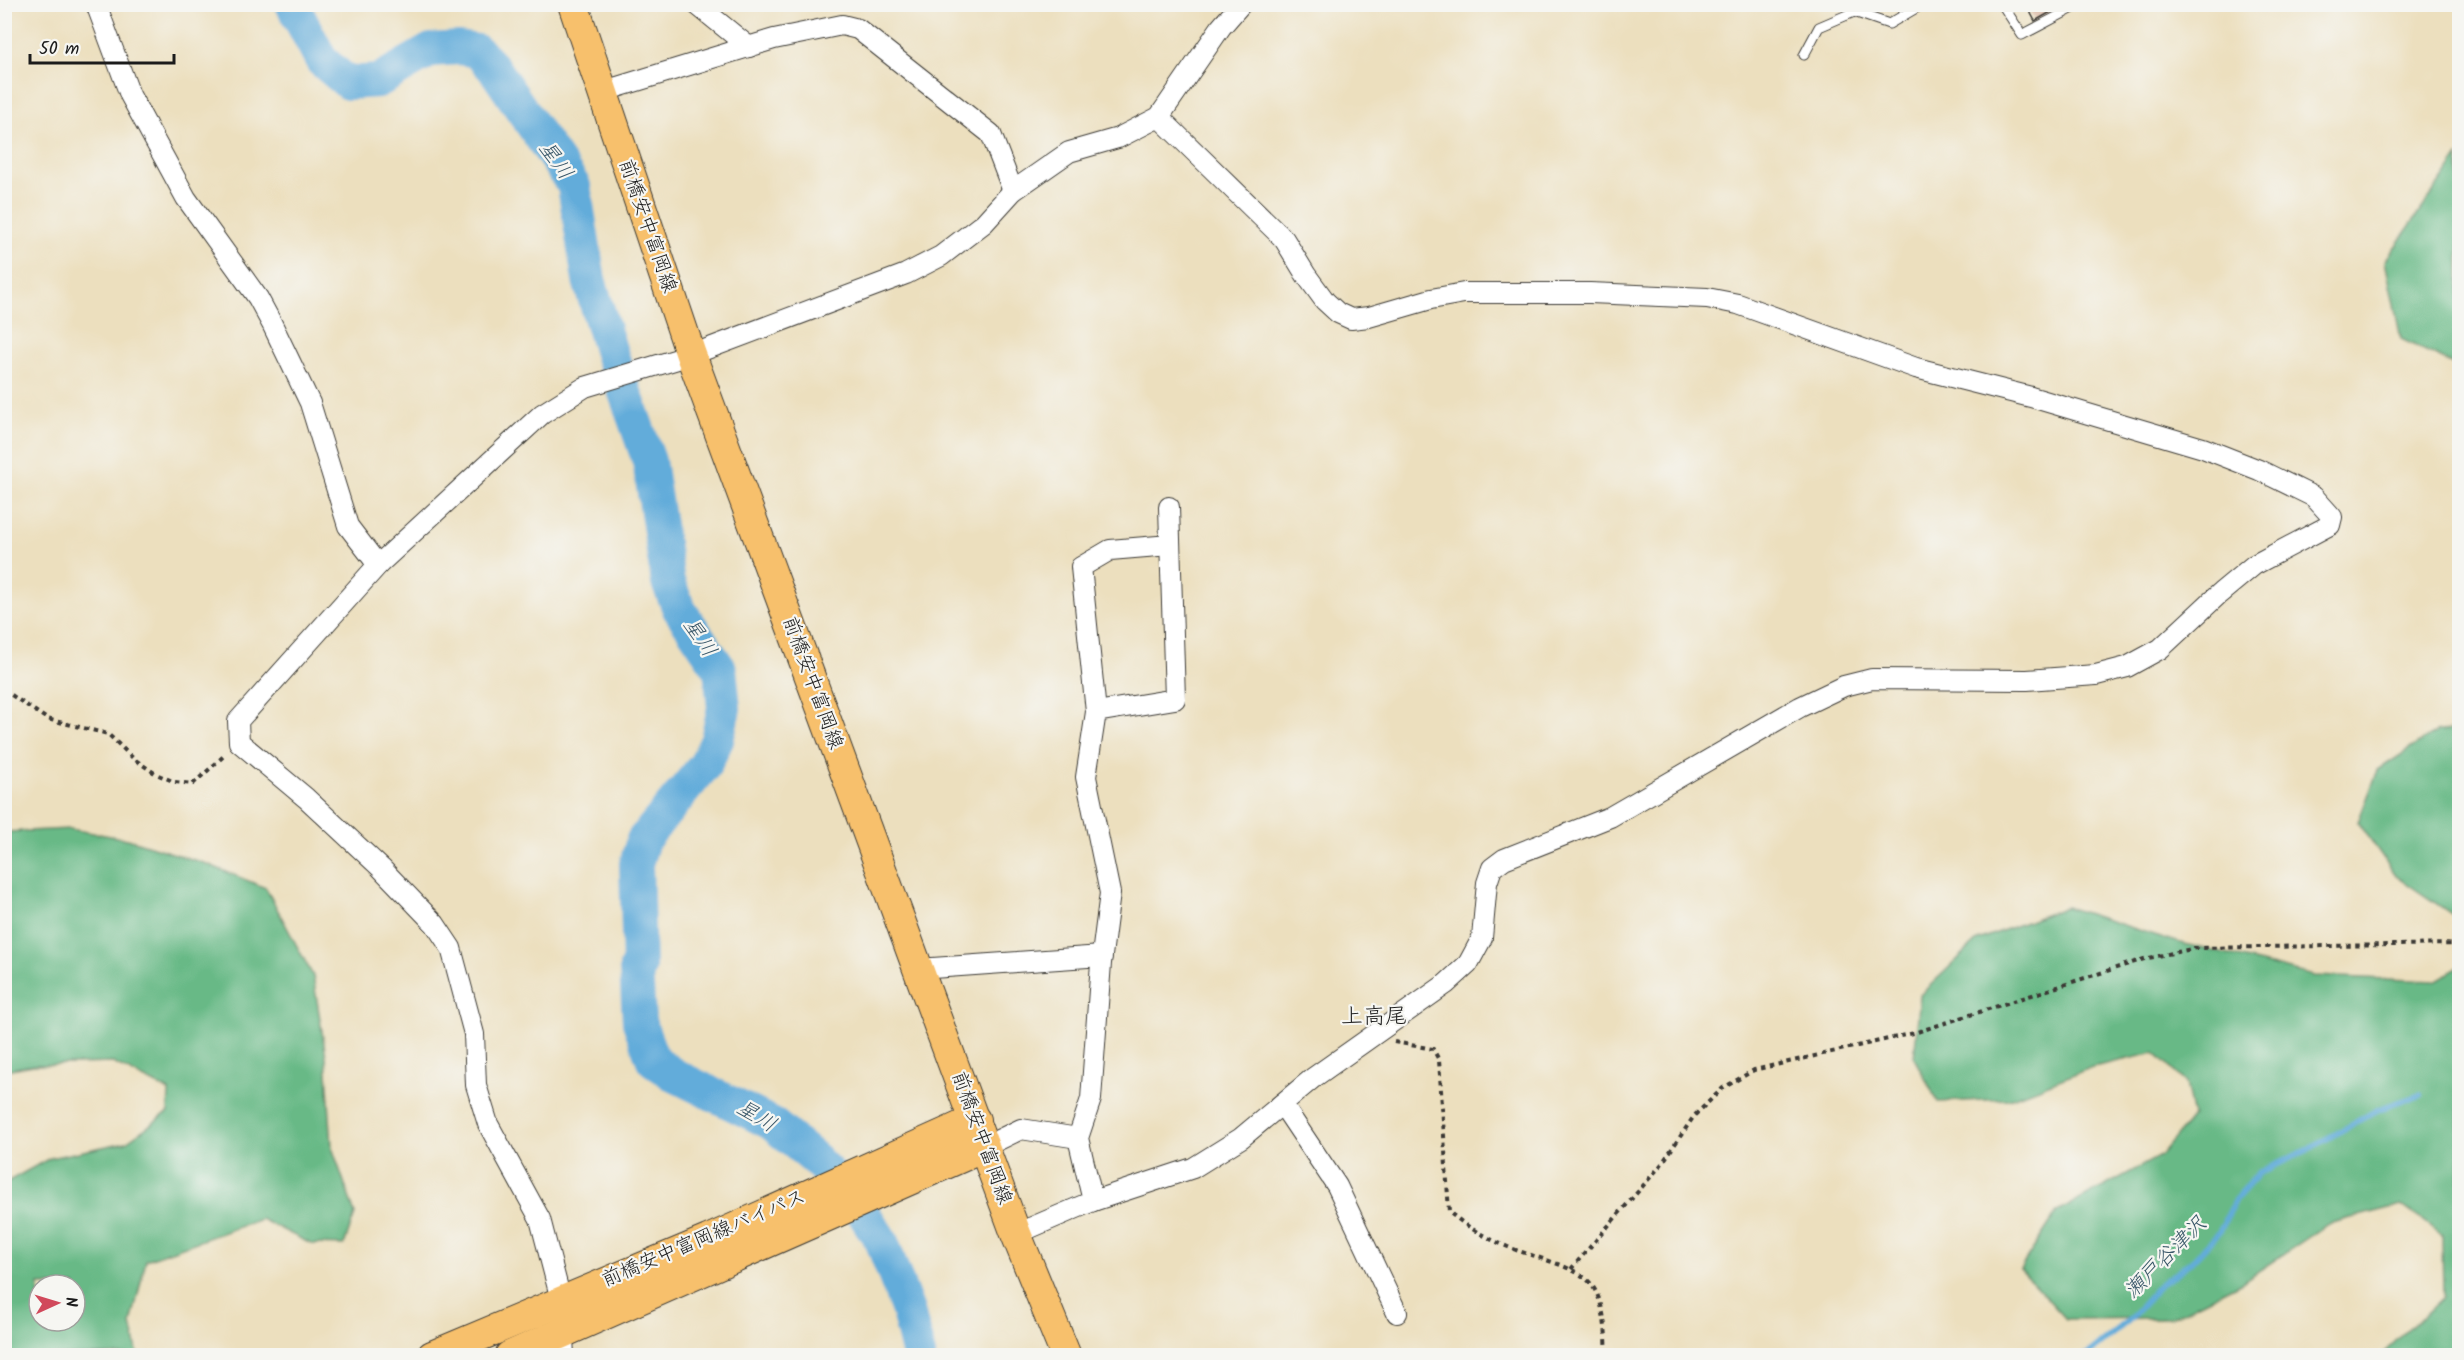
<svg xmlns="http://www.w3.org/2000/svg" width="2464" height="1360" font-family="Kalam,'Klee One',sans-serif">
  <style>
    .forest { fill: #68b986; stroke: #426a51; stroke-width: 1.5; fill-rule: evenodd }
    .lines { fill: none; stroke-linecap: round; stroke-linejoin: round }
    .stream { stroke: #62acda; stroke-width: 6 }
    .river { stroke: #62acda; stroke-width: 34 }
    .building { fill: #d5aa93 }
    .lane-casing { stroke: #3b3934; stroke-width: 11 }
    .street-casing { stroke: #3b3934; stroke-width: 22 }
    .primary-casing { stroke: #3b3934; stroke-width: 32 }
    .path { stroke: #3b3934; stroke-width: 4; stroke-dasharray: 4.5 4.5; stroke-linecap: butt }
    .lane { stroke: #fff; stroke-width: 9 }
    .street { stroke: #fff; stroke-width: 20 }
    .primary { stroke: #f7c06c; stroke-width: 30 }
    .labels { text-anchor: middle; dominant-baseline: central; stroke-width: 4.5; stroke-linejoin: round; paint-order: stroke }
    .street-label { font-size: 20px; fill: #1c1c1c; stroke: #f6f6f2 }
    .water-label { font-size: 21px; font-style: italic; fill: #385668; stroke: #f6f6f2 }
    .quarter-label { font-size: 22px; fill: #1c1c1c; stroke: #f6f6f2 }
  </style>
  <rect width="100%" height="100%" fill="#f6f6f2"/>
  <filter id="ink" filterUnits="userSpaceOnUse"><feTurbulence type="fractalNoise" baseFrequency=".0167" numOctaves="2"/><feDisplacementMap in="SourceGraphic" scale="12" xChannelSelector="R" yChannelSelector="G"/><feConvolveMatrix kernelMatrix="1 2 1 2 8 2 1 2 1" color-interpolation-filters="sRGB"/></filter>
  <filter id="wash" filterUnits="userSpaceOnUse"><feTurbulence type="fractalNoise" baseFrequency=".008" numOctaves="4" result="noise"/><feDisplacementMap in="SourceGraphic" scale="24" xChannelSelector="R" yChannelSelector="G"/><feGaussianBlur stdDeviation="1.35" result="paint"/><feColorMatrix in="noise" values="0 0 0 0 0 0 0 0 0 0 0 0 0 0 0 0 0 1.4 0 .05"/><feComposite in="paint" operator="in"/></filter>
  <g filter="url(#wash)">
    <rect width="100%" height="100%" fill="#ecdfbe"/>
    <g class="forest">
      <path d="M2459 156V367L2401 339 2385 261Z"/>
      <path d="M2459 730H2460L2459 919 2396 876 2358 822 2378 770 2437 731Z"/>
      <path d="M70 829 128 839 207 864 266 888 313 976 326 1056 332 1147 355 1214 344 1245 311 1244 261 1219 146 1260 131 1324 138 1355H5V1183L50 1158 126 1142 168 1112 169 1091 113 1063 33 1065 5 1070V832ZM39 1285H75V1321H39Z"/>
      <path d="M2066 907 2177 942 2314 976 2435 981 2459 967V1355H2381L2443 1297 2442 1235 2401 1205 2328 1224 2242 1282 2170 1318 2066 1319 2020 1269 2057 1212 2160 1156 2193 1116 2186 1083 2154 1053 2093 1067 2009 1099 1938 1102 1914 1058 1920 995 1978 940Z"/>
    </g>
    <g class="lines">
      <path class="stream" d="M2085 1356 2128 1321 2162 1283 2192 1261 2220 1231 2236 1199 2259 1173 2307 1150 2379 1109 2420 1095"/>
      <path class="river" d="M292 4 322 61 348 83 378 81 431 50 459 48 477 51 494 69 574 186 589 280 611 353 649 461 668 582 679 609 720 669 724 708 717 740 705 765 643 840 636 864 639 967H636L639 1022 653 1060 674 1075 771 1123 816 1160 855 1200 882 1242 908 1311 919 1356"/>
    </g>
    <g id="blocks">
      <path class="building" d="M2026 4H2065L2035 21Z"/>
    </g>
  </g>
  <g filter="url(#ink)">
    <use href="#blocks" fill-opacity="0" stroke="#3b3934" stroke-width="1.5"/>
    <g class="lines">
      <defs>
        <g id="lane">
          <path d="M2002 4 2022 35 2081 4"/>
          <path d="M1804 55 1819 27 1854 12 1889 24 1923 4"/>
        </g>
        <g id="street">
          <path d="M96 4 130 95 186 198 258 298 272 324 310 403 348 526 378 565 238 721 239 742 306 798 381 868 435 924 451 948 474 1034 476 1085 488 1124 540 1219 561 1300 564 1356"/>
          <path d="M696 4 749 47"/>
          <path d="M601 92 774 39 842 25 858 29 991 134 1013 191"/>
          <path d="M378 565 542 414 585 387 691 355 906 274 941 256 984 223 1013 191 1069 152 1118 138 1159 117 1221 27 1241 4"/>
          <path d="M1096 712 1175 699 1169 507"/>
          <path d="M918 969 1102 956"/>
          <path d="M1282 1104 1337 1186 1397 1313"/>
          <path d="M984 1147 1021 1129 1078 1138"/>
          <path d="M1093 1201 1078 1138 1091 1099 1101 963 1110 893 1086 777 1096 712 1081 567 1110 550 1170 545"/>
          <path d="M1016 1234 1093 1201 1193 1168 1241 1138 1313 1078 1446 984 1468 964 1482 938 1487 883 1492 868 1504 859 1610 817 1800 707 1844 686 1872 679 2027 680 2096 675 2127 667 2160 649 2219 594 2254 565 2330 525 2332 517 2314 497 2259 470 2203 448 2031 397 1916 368 1738 304 1707 298 1590 293H1464L1431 299 1369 317 1351 319 1338 313 1325 301 1306 275 1284 239 1159 117"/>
        </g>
        <g id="primary">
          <path d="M573 4 691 355 1016 1234 1066 1356"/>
          <path d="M432 1356 708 1240 975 1120"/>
          <path d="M510 1356 984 1147"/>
        </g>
      </defs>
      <use href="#lane" class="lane-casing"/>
      <use href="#street" class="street-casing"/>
      <use href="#primary" class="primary-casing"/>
      <g class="path">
        <path d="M4 690 47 719 108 734 134 759 156 774 175 782 193 784 226 754"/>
        <path d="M1394 1042 1433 1049 1439 1060 1449 1212C1467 1227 1486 1238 1508 1247 1529 1256 1578 1266 1591 1284 1605 1302 1606 1334 1607 1356"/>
        <path d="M1571 1269 1661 1165 1694 1116 1723 1088 1754 1070 1914 1033 2144 959 2196 948 2460 944"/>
      </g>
      <use href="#lane" class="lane"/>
      <use href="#street" class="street"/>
      <use href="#primary" class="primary"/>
    </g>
  </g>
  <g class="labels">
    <g class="street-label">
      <text transform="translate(647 226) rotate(71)">前橋安中富岡線</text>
      <text transform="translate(812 683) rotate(70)">前橋安中富岡線</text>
      <text transform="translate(981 1138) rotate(70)">前橋安中富岡線</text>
      <text transform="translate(704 1239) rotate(-23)">前橋安中富岡線バイパス</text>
    </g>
    <g class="water-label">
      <text transform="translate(555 161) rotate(54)">星川</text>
      <text transform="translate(699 638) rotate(56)">星川</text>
      <text transform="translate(756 1117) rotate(31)">星川</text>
      <text transform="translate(2166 1258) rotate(-45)">瀬戸谷津沢</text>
    </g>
    <g class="quarter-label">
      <text x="1374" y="1017">上高尾</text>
    </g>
  </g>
  <rect width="2464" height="1360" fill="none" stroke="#f6f6f2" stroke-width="24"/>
  <g transform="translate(57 1303) rotate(86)"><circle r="28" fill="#f6f6f2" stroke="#9f9f9c" stroke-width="1.5"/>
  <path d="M0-4.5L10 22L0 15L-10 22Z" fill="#d1495b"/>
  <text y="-9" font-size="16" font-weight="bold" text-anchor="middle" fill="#1c1c1c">N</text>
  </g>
  <path d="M30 54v9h144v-9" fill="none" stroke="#1c1c1c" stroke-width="3"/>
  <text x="39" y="54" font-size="18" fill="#1c1c1c" stroke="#f6f6f2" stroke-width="4.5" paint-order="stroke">50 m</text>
</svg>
